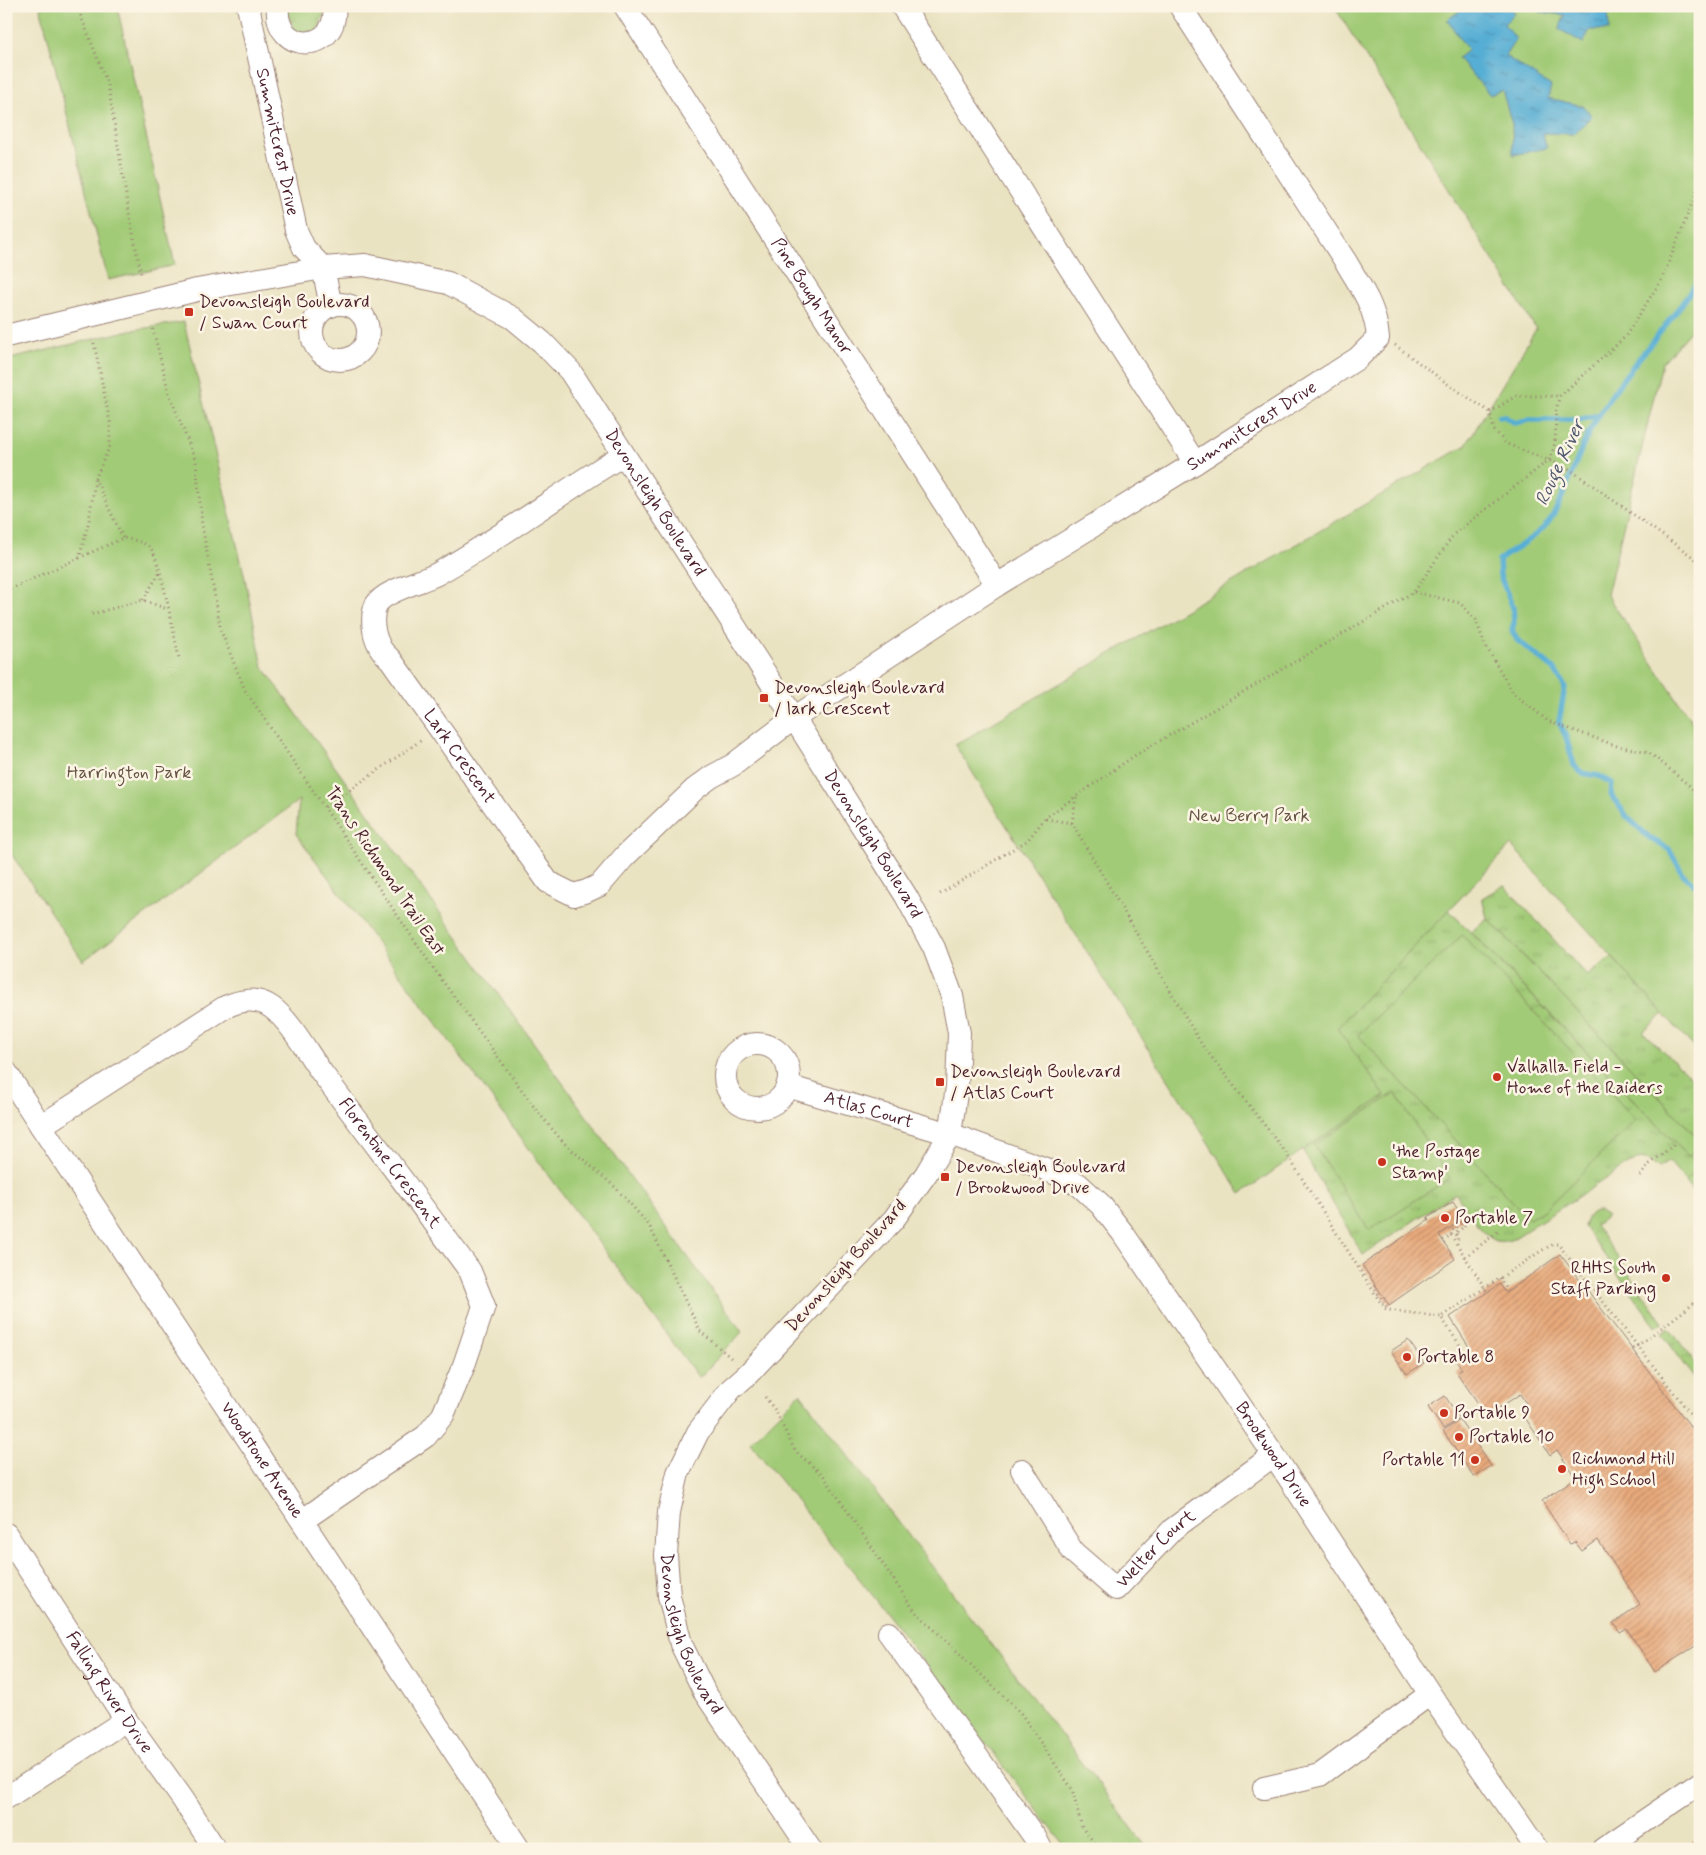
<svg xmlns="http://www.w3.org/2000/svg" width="1706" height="1855" font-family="Mynerve,sans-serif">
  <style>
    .grass { fill: url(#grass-tufts); stroke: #767551 }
    .park { fill: #a2cb77; stroke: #767551 }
    .water { fill: url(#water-ripples); stroke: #506680 }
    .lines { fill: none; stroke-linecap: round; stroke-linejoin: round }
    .stream { stroke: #57aed4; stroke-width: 5.5 }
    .building { fill: url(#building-hatch) }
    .minor-casing { stroke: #9a8176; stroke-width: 24 }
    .path { stroke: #9a8176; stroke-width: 3; stroke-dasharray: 1 4; stroke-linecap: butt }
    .minor { stroke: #fff; stroke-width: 22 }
    .poi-dot { fill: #c8321e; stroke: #fcf5e5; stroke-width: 2 }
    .labels { text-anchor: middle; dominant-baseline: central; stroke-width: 5; stroke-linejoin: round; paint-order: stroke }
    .street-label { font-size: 18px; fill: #4a1f2b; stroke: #fcf5e5 }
    .poi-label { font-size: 18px; fill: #4a1f2b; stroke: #fcf5e5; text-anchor: start }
    .park-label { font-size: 18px; fill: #645342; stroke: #fcf5e5 }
    .water-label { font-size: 19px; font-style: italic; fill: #4f586f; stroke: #fcf5e5 }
  </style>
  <defs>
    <pattern id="grass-tufts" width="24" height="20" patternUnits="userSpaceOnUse" patternTransform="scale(1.25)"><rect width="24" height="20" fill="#a2cb77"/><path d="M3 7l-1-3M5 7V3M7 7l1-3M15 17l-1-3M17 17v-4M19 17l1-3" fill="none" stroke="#8dae67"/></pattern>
    <pattern id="water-ripples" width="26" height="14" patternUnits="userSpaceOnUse" patternTransform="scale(1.25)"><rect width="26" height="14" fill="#57aed4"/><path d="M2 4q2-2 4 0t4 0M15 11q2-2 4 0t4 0" fill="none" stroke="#4a8dac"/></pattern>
    <pattern id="building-hatch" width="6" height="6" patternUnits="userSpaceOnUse" patternTransform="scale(1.25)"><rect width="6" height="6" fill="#e8aa7c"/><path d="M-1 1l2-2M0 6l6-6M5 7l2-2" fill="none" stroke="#be8a66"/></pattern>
  </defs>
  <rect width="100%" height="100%" fill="#fcf5e5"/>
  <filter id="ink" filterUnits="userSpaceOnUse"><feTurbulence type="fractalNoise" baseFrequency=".02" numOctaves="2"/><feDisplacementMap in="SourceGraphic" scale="10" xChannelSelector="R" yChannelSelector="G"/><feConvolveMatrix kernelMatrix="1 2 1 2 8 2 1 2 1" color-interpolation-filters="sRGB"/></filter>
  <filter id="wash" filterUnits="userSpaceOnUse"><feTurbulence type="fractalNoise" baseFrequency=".0096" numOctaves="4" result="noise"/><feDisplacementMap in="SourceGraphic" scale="20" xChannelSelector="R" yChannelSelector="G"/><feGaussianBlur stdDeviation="1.12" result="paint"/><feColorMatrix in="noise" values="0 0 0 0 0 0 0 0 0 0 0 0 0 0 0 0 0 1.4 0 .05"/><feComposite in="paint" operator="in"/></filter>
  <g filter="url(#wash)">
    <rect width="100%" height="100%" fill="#eae3c2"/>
    <g class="grass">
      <path d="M286 6H324L325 12 317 31 296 33 285 9Z"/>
      <path d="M1504 885 1587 976 1612 957 1664 1014 1643 1032 1700 1086V1140L1487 918 1482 898Z"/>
      <path d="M1449 910 1688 1156 1700 1146V1170L1685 1181 1669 1161 1659 1168C1651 1161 1644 1157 1633 1161L1513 1239C1508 1241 1502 1242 1497 1241 1482 1237 1464 1205 1455 1193L1363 1255 1302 1150 1310 1145 1337 1028Z"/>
      <path d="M1600 1211 1607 1216 1595 1225 1663 1322 1656 1327 1584 1227C1586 1218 1590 1210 1600 1211Z"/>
      <path d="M1669 1328 1700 1369V1385L1662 1334Z"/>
    </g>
    <g class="park">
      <path d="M40 6H117L175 265 108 280Z"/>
      <path d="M1334 6H1700V320L1662 363 1607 595 1700 734V1054L1511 845 1337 1028 1385 1096 1310 1145 1241 1194 955 745 1466 445 1536 329Z"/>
      <path d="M184 322 244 574 263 667 742 1332 699 1378 296 834 299 800 83 961 6 846V360L126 331Z"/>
      <path d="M1487 918 1700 1140V1146L1688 1156 1471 932Z"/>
      <path d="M1462 935 1636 1120 1544 1210 1529 1219 1358 1035Z"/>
      <path d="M1395 1093 1450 1178 1369 1230 1314 1145Z"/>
      <path d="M1700 1170V1200L1685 1181Z"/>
      <path d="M800 1393 1148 1849H1067L878 1602 750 1443Z"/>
    </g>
    <g class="water">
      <path d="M1466 6H1510L1514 14 1504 24 1516 39 1505 56 1551 86 1548 98 1583 106 1592 116 1574 134 1542 133 1547 148 1513 155 1512 124 1502 90 1490 95 1458 58 1468 50 1447 20Z"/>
      <path d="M1539 6H1608L1609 30H1590L1583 43 1559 29 1565 15 1540 12Z"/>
    </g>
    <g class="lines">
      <g class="stream">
        <path d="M1700 277C1675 319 1640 353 1613 393 1603 408 1593 423 1586 439 1573 466 1566 495 1550 520 1538 537 1515 548 1499 560L1500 576 1513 608 1514 622 1512 630 1517 640 1554 669 1565 687 1559 722 1566 737 1574 765 1582 773 1599 776 1612 783 1611 795 1628 818 1651 839 1669 849 1683 874 1700 890"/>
        <path d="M1499 417 1504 416 1514 423 1529 420H1578L1599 415"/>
      </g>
    </g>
    <g id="blocks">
      <g class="building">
        <path d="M1453 1202 1464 1219 1439 1235 1455 1259 1389 1305 1362 1265 1429 1220 1427 1218Z"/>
        <path d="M1560 1254 1700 1439V1643L1655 1672 1627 1629 1620 1633 1613 1623 1640 1604 1598 1540 1582 1551 1575 1542 1570 1544 1542 1501 1575 1478 1572 1472 1557 1450 1550 1455 1520 1410 1527 1405 1520 1394 1487 1416 1457 1373 1462 1369 1455 1360 1471 1350 1450 1317 1500 1284 1506 1293Z"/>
        <path d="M1408 1340 1424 1363 1407 1374 1391 1351Z"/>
        <path d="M1445 1396 1460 1419 1443 1429 1428 1407Z"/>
        <path d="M1460 1420 1491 1466 1474 1477 1443 1431Z"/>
        <path d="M1698 1839 1700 1842V1849H1683Z"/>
      </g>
    </g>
  </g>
  <g filter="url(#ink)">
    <use href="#blocks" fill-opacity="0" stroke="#9a8176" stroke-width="1"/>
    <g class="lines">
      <defs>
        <g id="minor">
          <path id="s1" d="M248 6 296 230 304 248 323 268 331 306"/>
          <path d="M278 6C273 55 340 54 334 6"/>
          <path id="s2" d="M625 6 997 585"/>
          <path d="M902 6 1195 463"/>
          <circle cx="340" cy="332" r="28"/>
          <path id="s3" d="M6 336 197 290 323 268 365 265 448 283 513 318 542 342 570 371 794 718 906 896 934 948 952 996 959 1033 957 1087 950 1134 926 1174 894 1219 748 1374 731 1389 698 1432 678 1473 669 1512 666 1555 669 1596 681 1644 705 1693 810 1849"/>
          <path id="s4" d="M623 455C560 493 501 538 437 574 422 582 384 590 376 605 371 616 373 634 379 645 381 651 387 656 391 660L548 882 574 895 587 891 600 885 625 856 695 789 711 777 733 765 794 718 997 585 1195 463 1358 358 1378 338C1375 305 1362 290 1346 262L1180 6"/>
          <circle cx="757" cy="1076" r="32"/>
          <path id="s5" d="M6 1072 41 1126 519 1849"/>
          <path id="s6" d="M787 1086 950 1134 1043 1168 1078 1184 1100 1204 1122 1232 1274 1455 1430 1694 1537 1849"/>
          <path id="s7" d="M41 1126 225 1007C241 1000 256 997 271 1007 290 1020 308 1054 322 1073 371 1139 421 1204 470 1271L484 1306 464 1365 443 1415 426 1436 303 1520"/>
          <path id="s8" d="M1022 1470 1073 1552 1116 1589 1173 1529 1274 1455"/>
          <path id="s9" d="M6 1534 126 1720 182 1798 215 1849"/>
          <path d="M889 1633 1036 1839 1041 1849"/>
          <path d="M1264 1788 1320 1775 1430 1694"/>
          <path d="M6 1798 126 1720"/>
          <path d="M1603 1849 1700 1783"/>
        </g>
      </defs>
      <use href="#minor" class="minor-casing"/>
      <g class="path">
        <path d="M77 6 108 85 128 207 141 274"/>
        <path d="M153 329 169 393 196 462 202 525 221 631 245 690 429 962 537 1111 564 1143 615 1187 649 1225 700 1331 731 1358"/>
        <path d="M94 343 110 422V446L95 479 123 538"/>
        <path d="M1395 345 1449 385 1490 412 1494 430 1507 444 1568 468 1700 562"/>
        <path d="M1490 412 1516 396H1560"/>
        <path d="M79 559 89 521 95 480"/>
        <path d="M6 591 123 538C133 540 144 541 151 549 160 557 175 641 179 658"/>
        <path d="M1414 592 1460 603 1476 620 1484 643 1513 693 1548 721 1617 746 1649 752 1692 788 1700 803"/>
        <path d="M143 600 160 572"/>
        <path d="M92 614 143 600 167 609"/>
        <path d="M325 807 423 739"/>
        <path d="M1046 819 1072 823 1202 1045 1284 1150 1384 1308 1388 1310 1441 1317"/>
        <path d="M1072 823 1076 797"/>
        <path d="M940 894 1028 840 1045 818 1134 756 1414 592 1454 534 1549 460C1561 436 1551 420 1560 396L1625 337 1662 279 1700 184"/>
        <path d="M1640 1176 1650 1164 1676 1143"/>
        <path d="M1451 1235 1488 1293"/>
        <path d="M1443 1240 1451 1235 1452 1230 1463 1223 1465 1226 1455 1233 1458 1236 1457 1244"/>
        <path d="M1465 1257 1498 1232"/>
        <path d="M1500 1278 1508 1291"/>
        <path d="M1376 1285 1374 1287 1388 1309"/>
        <path d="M1633 1349 1700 1299"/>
        <path d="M1465 1353 1441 1317 1544 1249 1554 1244H1558L1700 1426"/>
        <path d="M765 1397 775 1410 795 1451 823 1475 914 1610 1020 1712 1072 1789 1082 1828 1100 1849"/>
      </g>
      <use href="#minor" class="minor"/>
    </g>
  </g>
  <g class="poi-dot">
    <rect x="184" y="307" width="10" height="10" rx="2.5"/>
    <rect x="759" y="693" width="10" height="10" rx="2.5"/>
    <circle cx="1497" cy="1077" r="5"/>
    <rect x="935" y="1077" width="10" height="10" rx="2.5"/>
    <circle cx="1382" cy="1162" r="5"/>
    <rect x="940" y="1172" width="10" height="10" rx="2.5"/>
    <circle cx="1445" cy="1218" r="5"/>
    <circle cx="1666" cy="1278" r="5"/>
    <circle cx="1407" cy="1357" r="5"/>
    <circle cx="1444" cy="1413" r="5"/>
    <circle cx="1459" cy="1437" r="5"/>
    <circle cx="1475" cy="1460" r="5"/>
    <circle cx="1562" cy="1469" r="5"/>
  </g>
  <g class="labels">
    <g class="street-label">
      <text stroke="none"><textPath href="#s1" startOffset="139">Summitcrest Drive</textPath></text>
      <text stroke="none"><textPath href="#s2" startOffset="345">Pine Bough Manor</textPath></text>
      <text stroke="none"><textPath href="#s4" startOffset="1480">Summitcrest Drive</textPath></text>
      <text stroke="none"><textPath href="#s3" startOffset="760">Devonsleigh Boulevard</textPath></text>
      <text stroke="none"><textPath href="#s4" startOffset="469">Lark Crescent</textPath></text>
      <text stroke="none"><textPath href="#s3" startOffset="1165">Devonsleigh Boulevard</textPath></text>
      <text transform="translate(385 871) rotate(56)">Trans Richmond Trail East</text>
      <text stroke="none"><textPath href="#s6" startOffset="85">Atlas Court</textPath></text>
      <text stroke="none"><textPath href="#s7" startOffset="464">Florentine Crescent</textPath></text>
      <text transform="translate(846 1266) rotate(-48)">Devonsleigh Boulevard</text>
      <text stroke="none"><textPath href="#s6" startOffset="642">Brookwood Drive</textPath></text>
      <text stroke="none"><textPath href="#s5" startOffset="465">Woodstone Avenue</textPath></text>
      <text stroke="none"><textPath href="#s8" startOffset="210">Welter Court</textPath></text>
      <text stroke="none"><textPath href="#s3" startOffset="2080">Devonsleigh Boulevard</textPath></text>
      <text stroke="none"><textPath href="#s9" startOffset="189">Falling River Drive</textPath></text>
    </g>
    <g class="poi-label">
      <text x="199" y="302">Devonsleigh Boulevard<tspan x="199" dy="21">/ Swan Court</tspan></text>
      <text x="774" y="688">Devonsleigh Boulevard<tspan x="774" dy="21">/ lark Crescent</tspan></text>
      <text x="1507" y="1067">Valhalla Field -<tspan x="1507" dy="21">Home of the Raiders</tspan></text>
      <text x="950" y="1072">Devonsleigh Boulevard<tspan x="950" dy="21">/ Atlas Court</tspan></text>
      <text x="1392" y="1152">'the Postage<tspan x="1392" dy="21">Stamp'</tspan></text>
      <text x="955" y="1167">Devonsleigh Boulevard<tspan x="955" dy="21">/ Brookwood Drive</tspan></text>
      <text x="1455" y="1218">Portable 7</text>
      <text x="1656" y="1268" text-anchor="end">RHHS South<tspan x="1656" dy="21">Staff Parking</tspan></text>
      <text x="1417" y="1357">Portable 8</text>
      <text x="1454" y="1413">Portable 9</text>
      <text x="1469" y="1437">Portable 10</text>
      <text x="1572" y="1459">Richmond Hill<tspan x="1572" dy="21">High School</tspan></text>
      <text x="1465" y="1460" text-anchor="end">Portable 11</text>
    </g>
    <g class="park-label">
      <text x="129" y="773">Harrington Park</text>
      <text x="1249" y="816">New Berry Park</text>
    </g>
    <g class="water-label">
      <text transform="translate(1560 463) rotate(-65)">Rouge River</text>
    </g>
  </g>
  <rect width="1706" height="1855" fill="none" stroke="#fcf5e5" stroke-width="25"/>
</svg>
